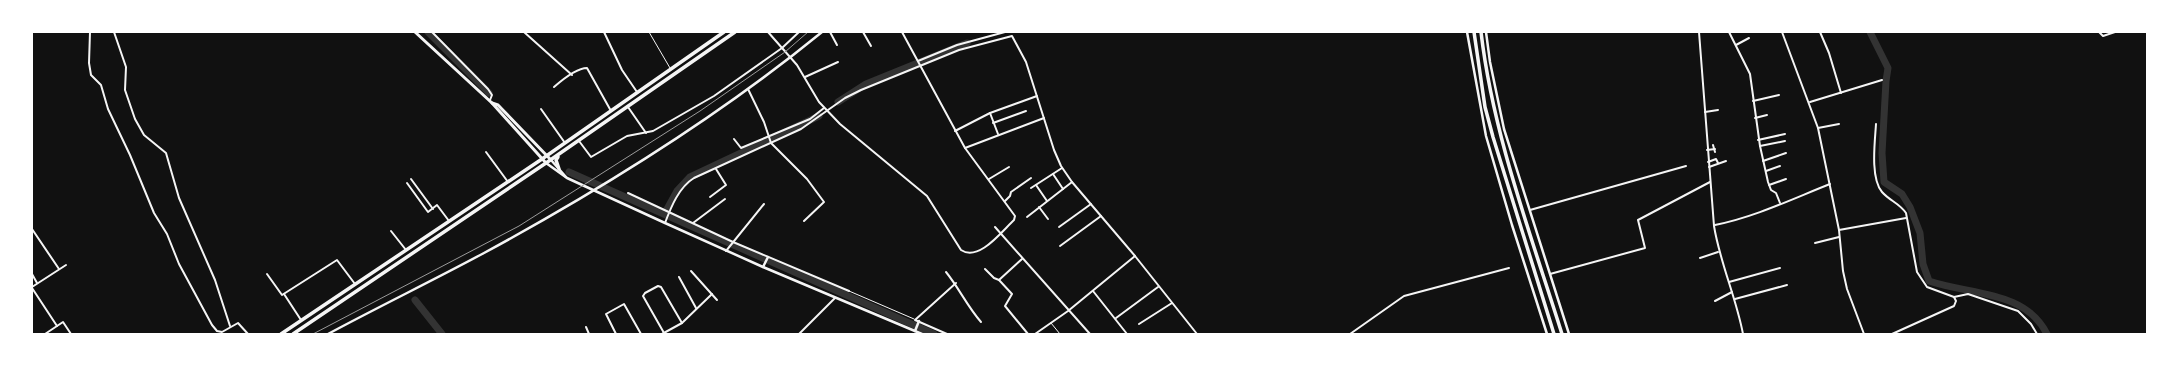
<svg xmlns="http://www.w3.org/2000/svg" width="2179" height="366" font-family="Overpass,sans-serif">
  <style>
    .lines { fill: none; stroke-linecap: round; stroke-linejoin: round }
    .river { stroke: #333; stroke-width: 7 }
    .service { stroke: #f5f5f5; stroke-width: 1 }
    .minor { stroke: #f5f5f5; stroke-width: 2 }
    .tertiary { stroke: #f5f5f5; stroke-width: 2.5 }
    .secondary { stroke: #f5f5f5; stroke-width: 3 }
    .trunk { stroke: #f5f5f5; stroke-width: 3.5 }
    .rail { stroke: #9a9a9a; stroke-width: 1 }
  </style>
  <rect width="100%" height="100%" fill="#111"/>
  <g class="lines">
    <g class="river">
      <path d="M428 32 489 93"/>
      <path d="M1870 32 1888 68 1886 81 1882 153 1884 182 1902 194 1910 207 1920 233 1923 264 1929 281C1970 295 2025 290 2047 334"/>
      <path d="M838 102 866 84 967 43"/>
      <path d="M569 172 934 334"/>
      <path d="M666 211 677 191 690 177 819 116"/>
      <path d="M415 300 442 334"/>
    </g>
    <g class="service">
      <path d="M649 32 670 68"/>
      <path d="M849 291 914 319"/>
      <path d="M1051 323 1060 334"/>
    </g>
    <g class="minor">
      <path d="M90 32 89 63 91 75 101 85 108 109 130 155 154 213 167 234 179 264 212 325 217 331 222 332 238 323 248 334"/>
      <path d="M114 32 126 67 125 90 135 119 144 135 166 153 179 198 215 280 230 326"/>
      <path d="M432 32 488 89 492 95 490 100"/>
      <path d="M524 32 572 75"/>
      <path d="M604 32 622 70 637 92"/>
      <path d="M768 32 797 65 819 102 840 124 927 196 961 250C979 262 1002 231 1014 220L1015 216 965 148 902 32"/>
      <path d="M830 32 837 45"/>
      <path d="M863 32 871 46"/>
      <path d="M1699 32 1714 226C1720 263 1736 297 1743 334"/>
      <path d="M1729 32 1750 74 1760 146 1768 182 1771 190 1776 193 1780 203"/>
      <path d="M1782 32 1818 128 1839 230 1843 271 1847 289 1864 334"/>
      <path d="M1820 32 1829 53 1841 93"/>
      <path d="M2099 32 2103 36 2115 32"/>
      <path d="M1736 45 1749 38"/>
      <path d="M918 61 957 45 1005 32"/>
      <path d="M805 77 838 62"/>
      <path d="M554 87C562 80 576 68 587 68L611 111"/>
      <path d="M748 89 764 122 771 143 807 179 824 202 804 221"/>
      <path d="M1753 101 1779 95"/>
      <path d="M1810 102 1882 80"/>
      <path d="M628 107 646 133"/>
      <path d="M541 109 565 143"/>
      <path d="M1705 112 1718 110"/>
      <path d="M1755 118 1767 115"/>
      <path d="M993 123 1026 111"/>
      <path d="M1876 124C1875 141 1870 178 1882 192 1890 201 1899 203 1906 213L1917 272 1927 287 1954 297 1956 301 1954 306 1892 334"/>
      <path d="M1818 128 1839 124"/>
      <path d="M955 131 990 113"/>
      <path d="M998 134 990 113 1037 96"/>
      <path d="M734 139 741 148 810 119 824 108"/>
      <path d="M1758 140 1785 134"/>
      <path d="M579 141 591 157 627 136 653 131 714 96 782 48 799 32"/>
      <path d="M1713 145 1715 152"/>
      <path d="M1760 146 1785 141"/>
      <path d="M965 148 1044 118"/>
      <path d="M1707 150 1715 149"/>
      <path d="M486 152 508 182"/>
      <path d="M1763 161 1786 153"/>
      <path d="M1708 162 1716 159 1718 163"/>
      <path d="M1709 167 1726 161"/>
      <path d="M1766 171 1780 166"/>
      <path d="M1053 174 1063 189"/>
      <path d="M411 179 433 209"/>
      <path d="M989 179 1009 167"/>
      <path d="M407 183 428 212 437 205 449 221"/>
      <path d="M1036 185 1047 201"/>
      <path d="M1769 185 1786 179"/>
      <path d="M1031 188 1062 168"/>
      <path d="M628 193 733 242 849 291"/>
      <path d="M710 197 726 185 716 169"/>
      <path d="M1005 201 1010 196 1011 192 1031 178"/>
      <path d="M1039 207 1048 219"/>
      <path d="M1530 210 1686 166"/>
      <path d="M1027 217 1072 182"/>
      <path d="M665 223C671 207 679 187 694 178L801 129 845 98 861 90 959 50 1012 36 1026 62 1054 150 1061 166 1072 182 1135 256 1197 334"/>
      <path d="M693 223 725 199"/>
      <path d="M1715 225C1755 217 1792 199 1830 184"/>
      <path d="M995 227 1090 334"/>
      <path d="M1059 227 1091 204"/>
      <path d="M32 229 59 269"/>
      <path d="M1839 230 1906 218"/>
      <path d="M391 231 406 250"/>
      <path d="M1815 243 1839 237"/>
      <path d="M1060 246 1101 216"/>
      <path d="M726 251 764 204"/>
      <path d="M1700 258 1718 252"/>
      <path d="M985 269 994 278 999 280 1012 294 1005 306 1028 334"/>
      <path d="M691 271 717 300"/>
      <path d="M946 272C959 288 967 306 981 322"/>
      <path d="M32 274 37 283"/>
      <path d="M267 274 282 295 337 260 355 284"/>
      <path d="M1550 274 1645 248 1638 220 1710 182"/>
      <path d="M679 277 696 308"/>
      <path d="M999 280 1022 259"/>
      <path d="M1729 282 1780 268"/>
      <path d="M32 287 66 265"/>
      <path d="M32 288 57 326"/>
      <path d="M1093 291 1127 334"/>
      <path d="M284 294 301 320"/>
      <path d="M1954 297 1968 294 2018 311 2031 324 2037 334"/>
      <path d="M1735 299 1787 285"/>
      <path d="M1715 301 1732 292"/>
      <path d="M1116 318 1158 287"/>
      <path d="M1139 324 1172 303"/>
      <path d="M586 327 589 334"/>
      <path d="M664 333 643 296 645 293 658 286 661 287 682 323"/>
      <path d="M45 334 63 322 71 334"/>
      <path d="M616 334 606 314 624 304 641 334"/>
      <path d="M662 334 682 323 712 294"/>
      <path d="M799 334 835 298"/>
      <path d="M947 334 915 320 956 283"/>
      <path d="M1035 334 1068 311 1135 256"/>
      <path d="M1350 334 1404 296 1509 268"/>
    </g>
    <g class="tertiary">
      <path d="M1467 32 1486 136 1512 225 1547 334"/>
      <path d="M1486 32 1490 62 1504 129 1569 334"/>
      <path d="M551 160 566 177"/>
      <path d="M546 163 567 178 665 223 763 267 922 334"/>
      <path d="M763 267 768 257"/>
      <path d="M915 331 919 321"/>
      <path d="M328 334C380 306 432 281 484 253 602 189 718 117 822 32"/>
    </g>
    <g class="secondary">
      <path d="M415 32 492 103 546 163"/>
      <path d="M492 103 498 105 551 160"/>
    </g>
    <g class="trunk">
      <path d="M1474 32 1485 107 1493 137 1554 334"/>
      <path d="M1481 32C1493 135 1531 235 1562 334"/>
      <path d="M558 157 556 160 559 169"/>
      <path d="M281 334 542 159 724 32"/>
      <path d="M293 334 546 163 735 32"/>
    </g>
    <path class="rail" d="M313 334 519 226 700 111 785 52 808 32"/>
  </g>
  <rect width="2179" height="366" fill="none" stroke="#ffffff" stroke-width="66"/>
</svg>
